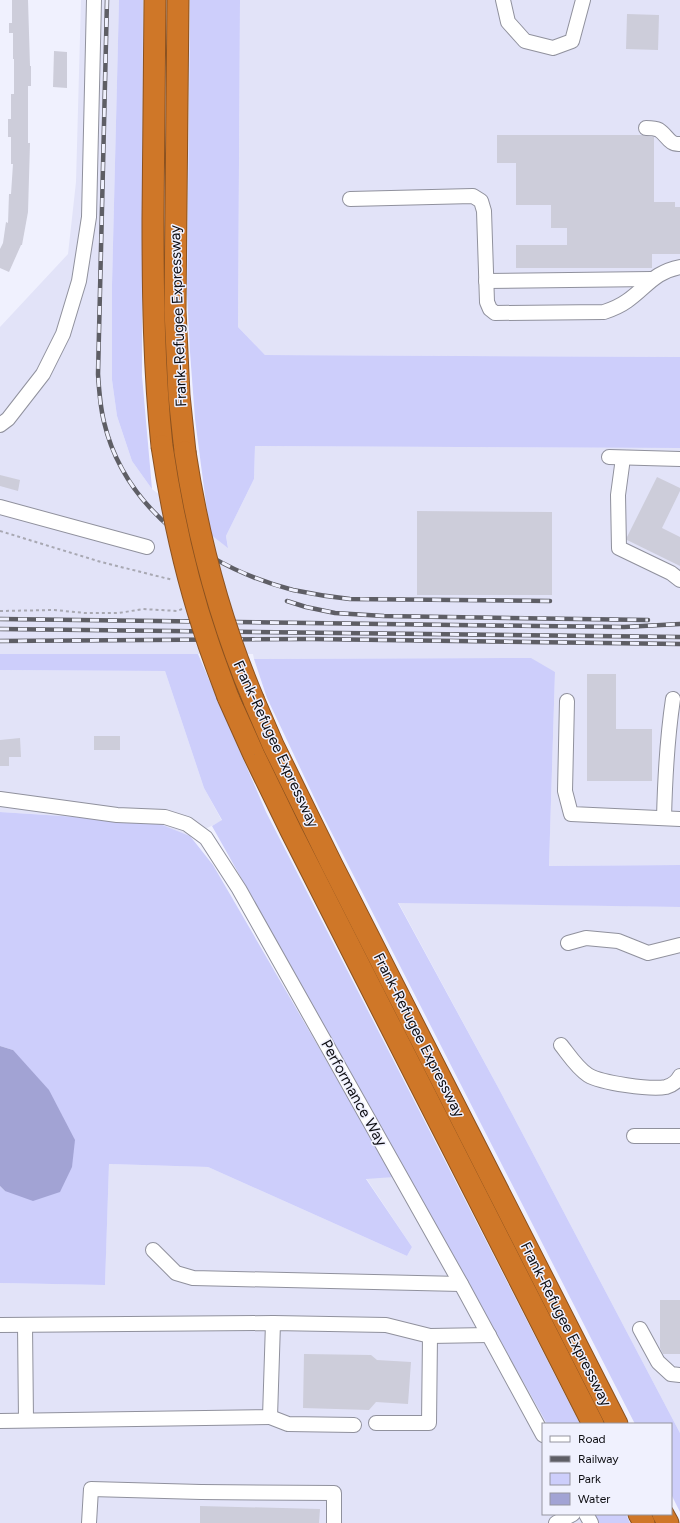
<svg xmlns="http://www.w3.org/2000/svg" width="680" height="1523" font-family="Figtree,sans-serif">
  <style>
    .built { fill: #e2e3f8 }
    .green { fill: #cdcefb }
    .water { fill: #a2a3d4 }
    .building { fill: #cdcdda }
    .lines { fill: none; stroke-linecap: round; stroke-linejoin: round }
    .minor-casing { stroke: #90919d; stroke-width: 16 }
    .highway-casing { stroke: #8b5220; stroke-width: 23 }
    .path { stroke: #a8a8b2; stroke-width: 2; stroke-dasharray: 3 3; stroke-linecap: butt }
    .minor { stroke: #fff; stroke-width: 14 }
    .highway { stroke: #cf7728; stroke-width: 21 }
    .rail-casing { stroke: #5e5e65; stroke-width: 4.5 }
    .rail { stroke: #f0f1fe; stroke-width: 3; stroke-dasharray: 9; stroke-linecap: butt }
    .highway-bridge-casing { stroke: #8b5220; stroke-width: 23; stroke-linecap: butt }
    .highway-bridge { stroke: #cf7728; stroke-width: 21 }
    .labels { text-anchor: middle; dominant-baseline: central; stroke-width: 3; stroke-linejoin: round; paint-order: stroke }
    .street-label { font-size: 15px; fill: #0c0c10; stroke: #f0f1fe }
  </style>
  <rect width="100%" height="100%" fill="#f0f1fe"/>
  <g class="built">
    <path d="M81 0H119L112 285V380L117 416 132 461 152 489 228 547 226 536 254 479 255 446 680 448V865L549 866 555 672 492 658 254 659 253 654H0V327L68 254 76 182Z"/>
    <path d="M240 0H680V357L265 355 238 327Z"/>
    <path d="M0 670 165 671 204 788 222 821 190 836 154 822 0 812Z"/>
    <path d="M398 902 680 907V1433L499 1089Z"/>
    <path d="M109 1164 208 1167 407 1256 412 1247 366 1178 409 1176 547 1424H543V1514H594L599 1523H0V1283L105 1285Z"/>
  </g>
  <g class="green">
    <path d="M119 0H143L142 376 152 489 132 461 117 416 112 380V285Z"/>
    <path d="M190 0H240L238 327 265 355 680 357V448L255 446 254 479 226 536 228 548 210 534 195 419 190 352 187 294Z"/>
    <path d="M0 654H198L266 812 580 1424H547L212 826 222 820 204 788 165 671 0 670Z"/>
    <path d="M531 658 555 672 549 866 680 865V907L398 903 499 1089 680 1433V1512L671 1494V1424H635L322 814 267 698 254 659Z"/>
    <path d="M0 812 155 822 190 836 213 865 394 1177 366 1179 412 1247 407 1256 208 1167 109 1164 105 1285 0 1283V1186L5 1191 13 1050 0 1046Z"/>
    <path d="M594 1514H626L630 1523H599Z"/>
  </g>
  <path class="water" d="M0 1046 13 1050 49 1090 75 1140 72 1167 60 1192 33 1201 5 1191 0 1186Z"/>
  <g class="building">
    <path d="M12 0H28L30 66H31V86H28V143H30L28 212 22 245H21L9 272 0 268V249L3 243 6 222 8 223 9 194H11L13 164H11V137H8V119H11V94H14V59H13V33H9V23H12Z"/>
    <path d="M627 14 659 15 658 50 626 49Z"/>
    <path d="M54 51 67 52V88L53 87Z"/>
    <path d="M497 135H641L654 137V202H675V207H680V254H652V268H516V245H567V228H551V205H516V163H497Z"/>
    <path d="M0 475 20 480 18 491 0 486Z"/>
    <path d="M657 477 680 488V491L662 528 680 537V566L627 540V537Z"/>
    <path d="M417 511 552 512V595H417Z"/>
    <path d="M587 674H616V729H652V781H587Z"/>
    <rect x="94" y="736" width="26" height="14"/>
    <path d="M20 738 21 757H9V766H0V740Z"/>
    <path d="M660 1300H680V1354H663L660 1348Z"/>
    <path d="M304 1354 371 1355 377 1360 411 1362 408 1404 376 1402 369 1410 303 1408Z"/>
    <path d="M200 1506 320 1509 319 1523H200Z"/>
  </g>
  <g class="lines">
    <defs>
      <g id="minor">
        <path d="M503 0 508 22 525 41 553 48 572 41 583 0"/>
        <path d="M646 128C650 128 655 128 659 130 667 135 669 145 680 144"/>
        <path d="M350 199 473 196 481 201 484 211 487 302 490 309 495 313 604 312C613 309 620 306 627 301 647 287 654 272 680 267"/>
        <path d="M486 281 652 279"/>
        <path d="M0 425 8 419 43 374 63 334 79 281 89 217 94 0"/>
        <path d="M609 457 680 459"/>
        <path d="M623 458 618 495 619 548 671 573 680 580"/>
        <path d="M0 507 147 547"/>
        <path d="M567 701 565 791 571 814 680 819"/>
        <path d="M0 799 117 815 165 817 187 824 206 838 239 889 461 1284 543 1435"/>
        <path d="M664 818C665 778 667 739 673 699"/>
        <path d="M568 943 586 938 618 941 648 953 680 945"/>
        <path d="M561 1045C569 1055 577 1068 588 1075 601 1083 651 1090 666 1087 673 1085 677 1082 680 1076"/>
        <path d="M634 1136H680"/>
        <path d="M153 1250 176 1273 193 1278 461 1284"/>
        <path d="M0 1325 273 1323 386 1325 430 1336 489 1335"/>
        <path d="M25 1325 26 1420"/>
        <path d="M640 1329 658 1362 671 1374 680 1375"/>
        <path d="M270 1417 288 1424 354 1425"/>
        <path d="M0 1421 270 1417 273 1323"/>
        <path d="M376 1423H429L430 1336"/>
        <path d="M586 1514 591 1523"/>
        <path d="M89 1523 91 1489 201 1492 334 1493V1523"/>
        <path d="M556 1523 573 1514"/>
      </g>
      <g id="highway">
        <path d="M155 0C154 73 153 146 153 219 153 295 154 370 162 446"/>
        <path d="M178 0 175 310 179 395 185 452"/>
        <path d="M228 697 254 755 291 831 593 1424"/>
        <path d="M254 701 273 745 332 865 617 1424"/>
        <path d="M639 1514 644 1523"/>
        <path d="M663 1514 668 1523"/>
      </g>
    </defs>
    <use href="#minor" class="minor-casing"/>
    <use href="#highway" class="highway-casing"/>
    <g class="path">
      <path d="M0 531 101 562 173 580"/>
      <path d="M0 611 54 610 85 613H119L143 609 177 611 182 609"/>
    </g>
    <use href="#minor" class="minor"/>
    <use href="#highway" class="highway"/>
    <defs>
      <g id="rail">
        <path d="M107 0 98 374C99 390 100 406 104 422 125 511 208 568 293 590 312 594 331 597 350 599L550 601"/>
        <path d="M287 601 306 607 335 613 384 616 648 620"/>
        <path d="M0 619 537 626 624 627 680 624"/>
        <path d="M0 629 680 637"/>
        <path d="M0 641 312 639 680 644"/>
      </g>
    </defs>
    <use href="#rail" class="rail-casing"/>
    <use href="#rail" class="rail"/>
    <defs>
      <g id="highway-bridge">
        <path d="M162 446C172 513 186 578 208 642 214 660 221 678 228 697"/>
        <path d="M185 452C198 538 220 621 254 701"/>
      </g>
    </defs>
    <use href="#highway-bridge" class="highway-bridge-casing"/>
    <use href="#highway-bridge" class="highway-bridge"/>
  </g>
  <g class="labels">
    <g class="street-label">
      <text transform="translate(178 316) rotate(-92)">Frank-Refugee Expressway</text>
      <text transform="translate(276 744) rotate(65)">Frank-Refugee Expressway</text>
      <text transform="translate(419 1035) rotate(63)">Frank-Refugee Expressway</text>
      <text transform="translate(354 1093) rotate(61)">Performance Way</text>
      <text transform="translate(566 1324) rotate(63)">Frank-Refugee Expressway</text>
    </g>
  </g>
  <rect x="542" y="1423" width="130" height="92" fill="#f0f1fe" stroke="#95959f"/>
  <rect x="550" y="1436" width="20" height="6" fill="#ffffff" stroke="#95959f"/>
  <text x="578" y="1443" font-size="12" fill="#0c0c10">Road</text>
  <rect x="550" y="1456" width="20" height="6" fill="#5e5e65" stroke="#95959f"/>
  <text x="578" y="1463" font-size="12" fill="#0c0c10">Railway</text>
  <rect x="550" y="1473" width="20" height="12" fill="#cdcefb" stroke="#95959f"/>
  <text x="578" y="1483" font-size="12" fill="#0c0c10">Park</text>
  <rect x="550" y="1493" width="20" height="12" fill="#a2a3d4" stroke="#95959f"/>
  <text x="578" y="1503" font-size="12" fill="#0c0c10">Water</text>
</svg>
